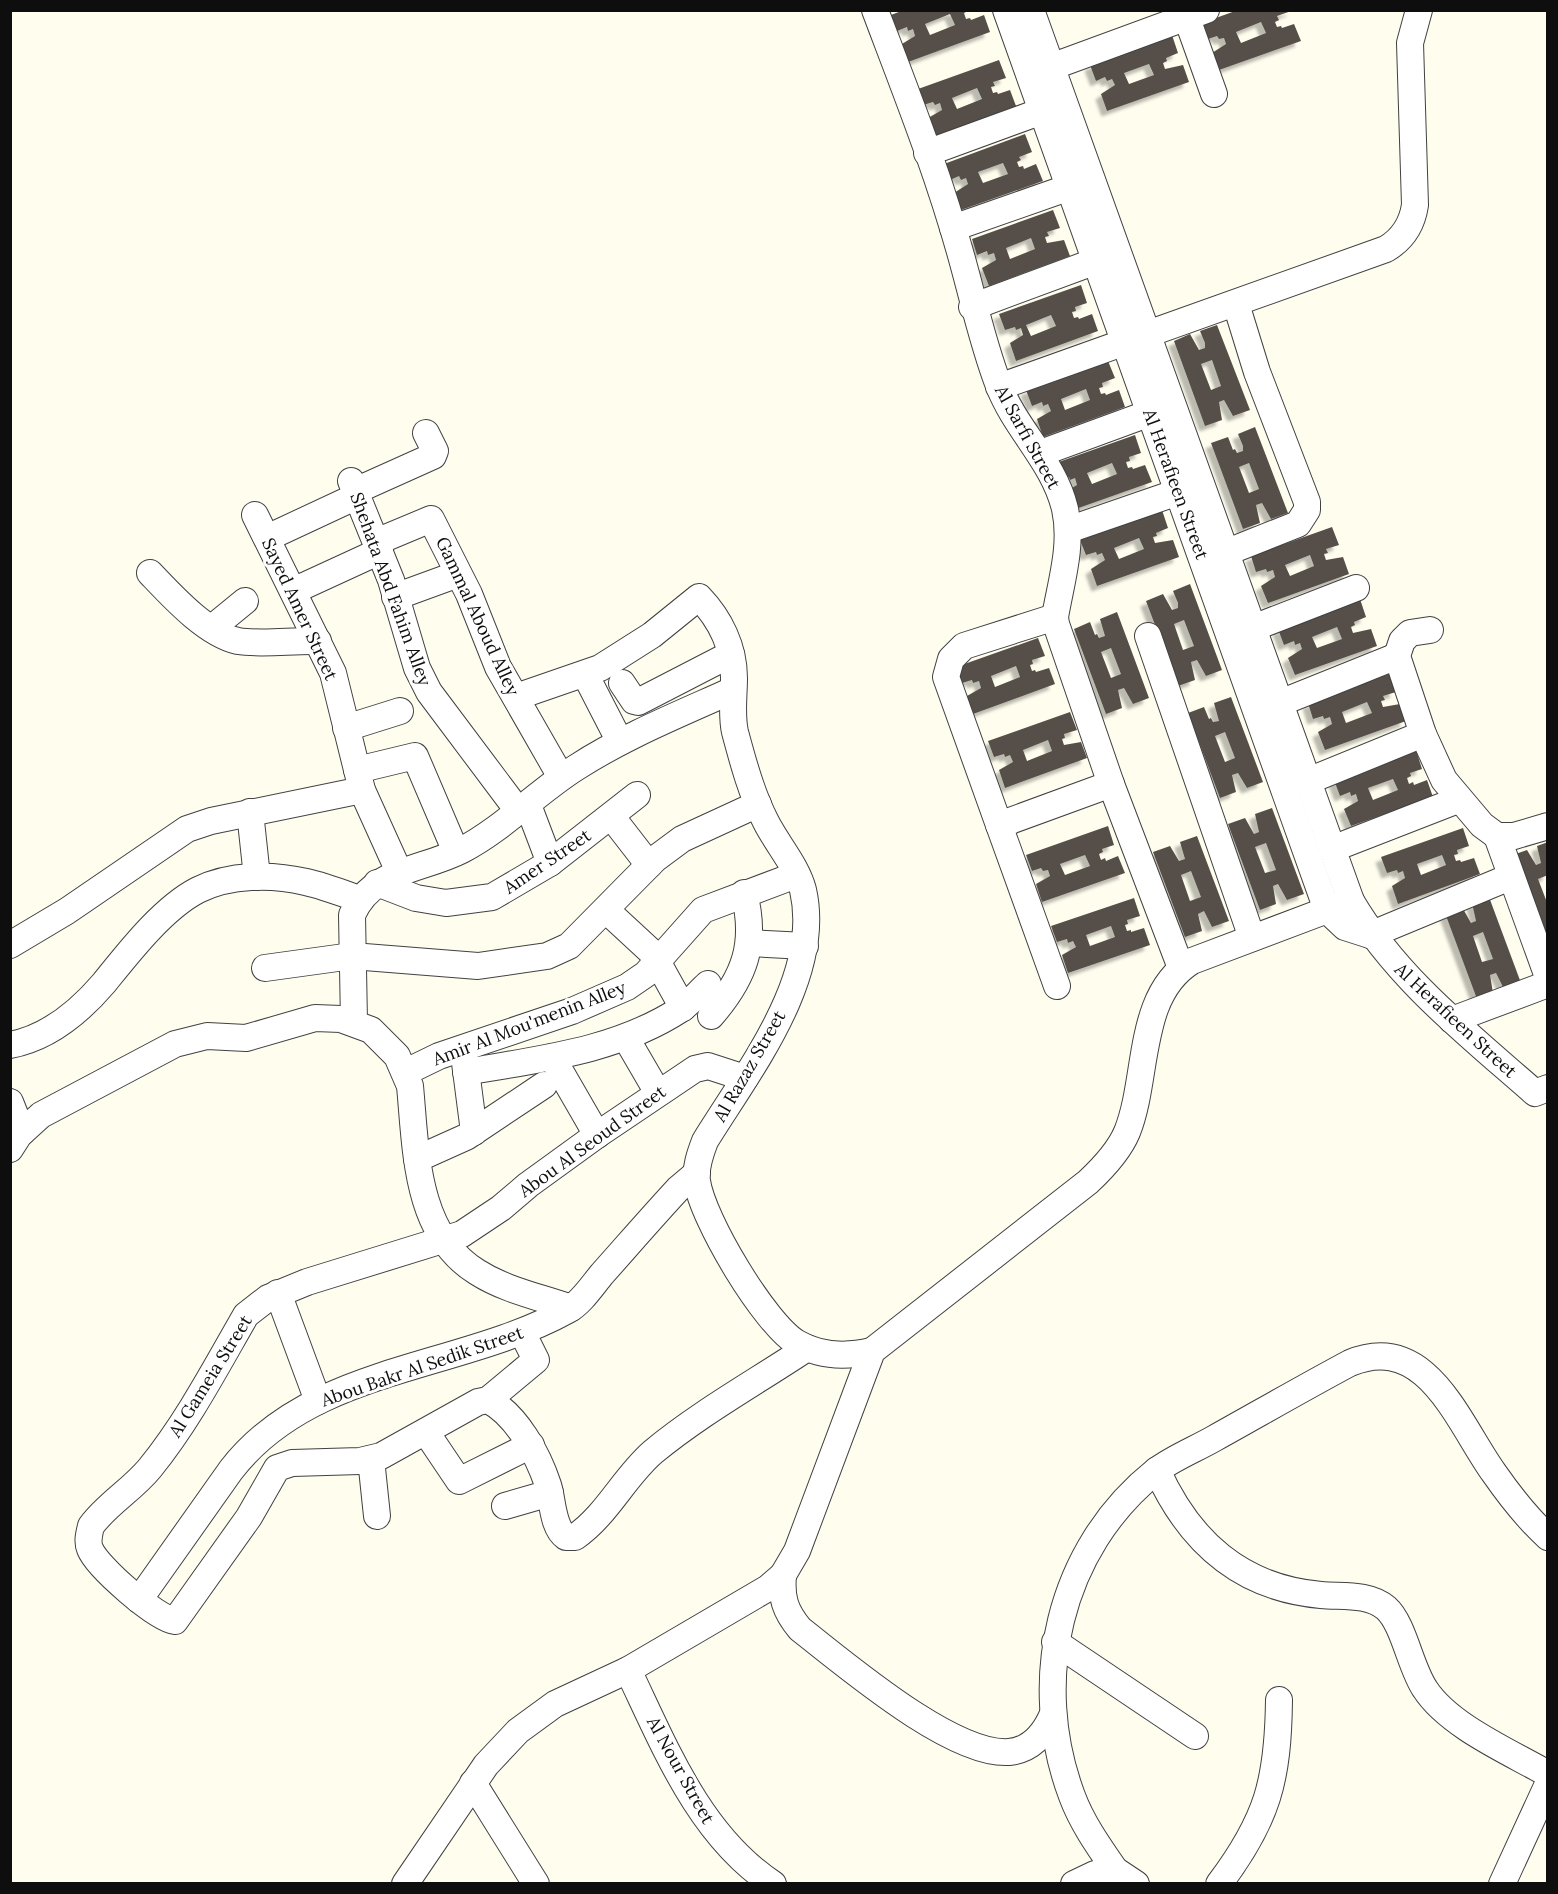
<svg xmlns="http://www.w3.org/2000/svg" width="1558" height="1894" font-family="Lora,serif">
  <style>
    .building { fill: #56504a; fill-rule: evenodd; filter: url(#shadow) }
    .lines { fill: none; stroke-linecap: round; stroke-linejoin: round }
    .minor-casing { stroke: #414141; stroke-width: 28 }
    .minor { stroke: #fff; stroke-width: 26 }
    .labels { text-anchor: middle; dominant-baseline: central; stroke-width: 6; stroke-linejoin: round; paint-order: stroke }
    .street-label { font-size: 18px; fill: #0e0e0e; stroke: #fff }
  </style>
  <defs>
    <filter id="shadow"><feDropShadow dx="-5.5" dy="5.5" stdDeviation="1.5" flood-color="#0004"/></filter>
  </defs>
  <rect width="100%" height="100%" fill="#fffdee"/>
  <g class="building">
    <path d="M904 10H970L964 13 966 19 970 18 971 20 984 15 990 32 908 62 902 44 915 36 913 29 908 31 907 27 897 31 891 15ZM950 14 955 25 930 35 925 24Z"/>
    <path d="M1238 10H1294L1277 16 1279 20 1275 22 1277 27 1281 26 1282 28 1294 24 1301 41 1219 70 1212 53 1226 44 1224 38 1219 39 1217 36 1208 39 1202 23ZM1261 22 1266 33 1241 43 1236 32Z"/>
    <path d="M1172 35 1178 53 1166 58 1167 61 1163 63 1165 69 1183 65 1189 82 1107 111 1101 94 1115 85 1112 79 1107 81 1105 77 1096 81 1090 65ZM1149 64 1154 75 1129 84 1124 73Z"/>
    <path d="M999 60 1006 78 993 82 995 86 991 87 993 93 997 92 998 94 1010 90 1016 106 935 136 928 118 942 110 940 103 935 105 933 102 923 105 918 89ZM977 88 982 99 957 109 952 98Z"/>
    <path d="M1025 134 1032 152 1019 157 1021 160 1017 162 1019 167 1023 166 1024 169 1036 164 1043 181 961 210 954 193 968 184 966 178 961 180 959 176 950 180 944 164ZM1003 163 1008 174 983 183 978 172Z"/>
    <path d="M1053 210 1060 228 1047 232 1049 236 1045 237 1047 243 1064 240 1070 256 989 286 982 268 996 260 994 253 988 255 987 251 977 255 972 239ZM1031 238 1035 249 1010 259 1006 248Z"/>
    <path d="M1081 285 1087 303 1075 307 1076 311 1072 312 1074 318 1078 317 1079 319 1092 314 1098 331 1016 361 1010 343 1023 335 1021 328 1016 330 1015 327 1005 330 999 314ZM1051 315 1056 326 1031 336 1026 325Z"/>
    <path d="M1217 325 1250 410 1233 416 1224 400 1219 402 1222 420 1205 426 1174 341 1190 334 1199 350 1205 348V343L1200 331ZM1212 360 1221 386 1211 390 1201 364Z"/>
    <path d="M1108 361 1115 378 1102 383 1103 387 1099 388 1101 394 1105 393 1106 395 1119 390 1125 407 1043 437 1037 419 1051 411 1048 404 1043 406 1042 402 1032 406 1026 390ZM1086 389 1090 400 1065 410 1061 399Z"/>
    <path d="M1255 427 1288 513 1271 519 1262 503 1256 505 1260 523 1243 529 1211 443 1228 437 1233 450 1235 449 1237 453 1243 451V446L1238 434ZM1249 463 1259 489 1249 493 1239 467Z"/>
    <path d="M1135 435 1141 453 1129 457 1130 461 1126 462 1128 468 1132 467 1133 469 1145 465 1152 482 1070 511 1063 493 1077 485 1075 478 1070 480 1069 477 1059 480 1053 464ZM1112 463 1117 474 1092 484 1087 473Z"/>
    <path d="M1162 510 1168 528 1156 533 1157 536 1153 537 1155 543 1173 540 1179 557 1097 586 1091 569 1105 560 1102 553 1097 555 1096 552 1086 555 1080 540ZM1139 538 1144 549 1119 559 1114 548Z"/>
    <path d="M1332 527 1339 545 1326 549 1328 553 1324 554 1326 560 1343 557 1349 574 1268 603 1261 586 1275 577 1273 570 1267 572 1266 569 1256 572 1251 556ZM1310 555 1314 566 1290 576 1285 565Z"/>
    <path d="M1190 584 1222 670 1206 676 1197 660 1191 662 1195 680 1178 686 1146 601 1163 594 1172 610 1178 608V603L1173 591ZM1184 620 1194 646 1183 650 1174 624Z"/>
    <path d="M1360 599 1366 617 1354 622 1355 625 1351 627 1353 633 1371 629 1377 646 1295 675 1288 658 1302 649 1300 643 1295 645 1294 641 1284 645 1278 629ZM1337 627 1342 639 1317 648 1312 637Z"/>
    <path d="M1117 612 1149 698 1133 704 1124 688 1118 690 1122 708 1106 714 1074 629 1090 622 1095 635 1097 634 1099 638 1105 636 1100 619ZM1111 648 1121 674 1111 678 1101 652Z"/>
    <path d="M1038 638 1045 656 1032 660 1033 664 1030 665 1032 671 1035 670 1036 672 1049 668 1055 684 973 714 967 696 981 688 979 681 973 683 972 680 962 683 956 667ZM1016 666 1020 677 995 687 991 676Z"/>
    <path d="M1389 674 1396 692 1383 696 1385 700 1381 701 1383 707 1400 704 1406 721 1325 750 1318 732 1332 724 1330 717 1324 719 1323 716 1313 719 1308 703ZM1367 702 1372 713 1346 723 1342 712Z"/>
    <path d="M1231 697 1263 782 1247 788 1238 773 1232 775 1236 792 1220 798 1188 713 1204 707 1209 719 1211 718 1213 722 1219 721 1214 703ZM1225 732 1235 758 1225 762 1215 736Z"/>
    <path d="M1070 712 1077 730 1064 734 1065 738 1062 739 1064 745 1081 742 1087 758 1005 788 999 770 1013 762 1010 755 1005 757 1004 754 994 757 988 741ZM1048 740 1052 751 1027 761 1023 750Z"/>
    <path d="M1416 750 1422 769 1410 773 1411 776 1407 778 1409 784 1413 782 1414 785 1427 780 1433 797 1351 826 1344 809 1358 801 1356 794 1351 796 1350 792 1340 796 1334 780ZM1393 779 1398 790 1373 800 1368 788Z"/>
    <path d="M1272 808 1304 894 1287 900 1278 884 1273 886 1276 904 1260 910 1228 824 1245 818 1254 834 1259 832 1255 814ZM1266 843 1276 870 1265 873 1255 847Z"/>
    <path d="M1108 826 1114 845 1102 849 1103 852 1099 854 1101 860 1105 858 1106 861 1118 856 1125 873 1042 902 1036 884 1050 876 1048 870 1043 871 1041 868 1032 871 1026 855ZM1085 855 1090 866 1065 875 1060 864Z"/>
    <path d="M1463 828 1469 846 1457 850 1458 854 1454 855 1456 861 1460 860 1461 862 1474 858 1480 874 1398 904 1392 886 1405 878 1403 871 1398 873 1397 870 1387 873 1381 857ZM1442 855 1446 865 1421 875 1417 864Z"/>
    <path d="M1197 836 1229 921 1212 927 1204 911 1198 914 1202 931 1185 937 1153 852 1170 846 1179 861 1185 859 1180 842ZM1191 871 1201 897 1190 901 1181 875Z"/>
    <path d="M1548 842V875L1538 879 1548 905V939L1510 856 1527 850 1536 865 1541 863 1537 846Z"/>
    <path d="M1489 897 1521 983 1504 989 1496 973 1490 975 1493 993 1477 999 1445 913 1462 907 1471 923 1476 921 1472 903ZM1483 932 1493 959 1482 962 1473 936Z"/>
    <path d="M1134 898 1140 916 1127 920 1128 924 1125 925 1127 931 1131 930V932L1144 928 1150 945 1068 973 1062 955 1076 947 1073 941 1068 943 1067 939 1057 942 1051 926ZM1111 926 1115 937 1090 946 1086 935Z"/>
  </g>
  <g class="lines">
    <defs>
      <g id="minor">
        <path d="M875 10C906 92 939 175 962 259 974 302 983 345 999 386 1016 430 1054 462 1065 509 1073 545 1061 582 1055 617L1056 624 1111 784 1181 968"/>
        <path d="M1006 10 1327 910 1345 927 1370 935"/>
        <path d="M1031 10 1351 901C1396 978 1468 1034 1535 1093L1548 1088"/>
        <path d="M1184 10 1214 94"/>
        <path d="M1051 67 1206 10"/>
        <path d="M927 153 1042 111"/>
        <path d="M953 228 1070 187"/>
        <path d="M972 307 1096 261"/>
        <path d="M999 387 1386 249C1403 239 1412 225 1415 205L1410 43 1419 10"/>
        <path d="M1041 453 1150 413"/>
        <path d="M351 481 391 580 417 668 429 692 519 812"/>
        <path d="M355 491 433 456 435 451 426 433"/>
        <path d="M255 515 333 673 362 790 400 874"/>
        <path d="M1068 530 1178 492"/>
        <path d="M267 538 357 496"/>
        <path d="M376 542 431 519 469 594 498 667 561 777"/>
        <path d="M1225 553 1298 524 1307 510V502L1257 372 1236 304"/>
        <path d="M150 573C171 595 206 634 238 641 261 645 294 640 318 641"/>
        <path d="M293 591 380 551"/>
        <path d="M395 597 458 574"/>
        <path d="M1055 617 964 646 951 659 946 677 999 825 1111 784"/>
        <path d="M212 628 245 601"/>
        <path d="M1253 628 1356 588"/>
        <path d="M1430 630 1410 633 1402 641 1397 656 1423 734 1444 780 1482 825 1497 836H1514L1548 826"/>
        <path d="M1148 636 1252 938"/>
        <path d="M585 674 620 742"/>
        <path d="M622 683 634 701 638 702 731 654"/>
        <path d="M516 697 600 668 652 635 699 597C720 619 734 647 734 678 734 695 731 715 735 732 743 762 752 795 766 822 777 844 797 866 803 890 823 977 748 1071 705 1141 700 1154 695 1168 697 1181 702 1219 765 1324 797 1343 821 1357 846 1357 872 1351"/>
        <path d="M1280 703 1397 656"/>
        <path d="M346 728 400 711"/>
        <path d="M357 770 415 756 456 852"/>
        <path d="M1308 781 1423 734"/>
        <path d="M528 805 550 863"/>
        <path d="M250 812 257 877"/>
        <path d="M611 816 649 865"/>
        <path d="M999 825 1057 986"/>
        <path d="M1497 836 1548 977"/>
        <path d="M1332 849 1458 800"/>
        <path d="M377 883 416 898 446 903 492 897 550 863 637 795"/>
        <path d="M606 910 659 959"/>
        <path d="M1370 935 1510 877"/>
        <path d="M749 943 805 946"/>
        <path d="M10 945 67 911 187 829 211 821 362 790"/>
        <path d="M657 961 683 1008"/>
        <path d="M265 968 352 956 478 966 547 956 569 946 655 859 682 839 758 804"/>
        <path d="M711 1016C745 977 757 943 744 893"/>
        <path d="M1452 1020 1548 984"/>
        <path d="M354 1022 352 915C372 869 421 871 462 850 504 828 537 792 577 767 625 736 680 714 733 690"/>
        <path d="M626 1038 658 1093"/>
        <path d="M10 1045C48 1038 80 1011 104 983 129 952 163 908 198 890 230 874 272 874 306 882 324 886 342 893 359 899"/>
        <path d="M464 1055 474 1132"/>
        <path d="M552 1057 597 1135"/>
        <path d="M406 1072 439 1056 572 1011 627 987 646 974 703 910 796 875"/>
        <path d="M466 1072C540 1059 617 1051 681 1009 691 1002 699 992 708 984"/>
        <path d="M745 1078 708 1066 695 1069 597 1135 528 1185 501 1208 462 1234 307 1282 268 1298 246 1315C216 1367 188 1421 150 1468 132 1490 107 1504 91 1526 89 1534 87 1542 90 1549 98 1568 156 1618 175 1621L249 1517 277 1468 292 1463 360 1461 381 1456 478 1402 488 1400C517 1415 538 1455 548 1485 553 1500 552 1527 566 1537H575C607 1515 624 1477 653 1452 700 1413 756 1382 807 1348"/>
        <path d="M10 1102 22 1132"/>
        <path d="M10 1149 19 1135 41 1115 175 1044 207 1036 246 1038 315 1018 341 1019 371 1030 397 1056 410 1086C416 1149 415 1234 477 1272 505 1290 540 1297 571 1308"/>
        <path d="M417 1159 466 1137 544 1085"/>
        <path d="M278 1293 318 1401"/>
        <path d="M488 1400 536 1360 522 1332"/>
        <path d="M426 1432 459 1481 531 1445"/>
        <path d="M371 1459 377 1516"/>
        <path d="M1157 1470C1189 1541 1240 1588 1321 1595 1342 1597 1368 1593 1386 1608 1404 1624 1410 1667 1425 1689 1449 1726 1510 1752 1548 1774"/>
        <path d="M505 1506 550 1493"/>
        <path d="M783 1575C781 1598 785 1611 800 1629 845 1664 952 1756 1009 1752 1031 1750 1044 1734 1052 1716"/>
        <path d="M139 1600 231 1470C311 1366 460 1370 568 1310 581 1303 592 1286 602 1274 627 1246 652 1217 678 1189L697 1173"/>
        <path d="M1055 1642 1195 1736"/>
        <path d="M628 1670C665 1747 699 1835 773 1884"/>
        <path d="M473 1783 536 1884"/>
        <path d="M1115 1870C1099 1847 1082 1823 1072 1796 1029 1682 1058 1549 1156 1471 1173 1458 1196 1449 1215 1438 1260 1413 1305 1387 1350 1363 1427 1331 1458 1423 1494 1473 1510 1496 1527 1518 1548 1537"/>
        <path d="M405 1884 486 1765 518 1731 555 1704 628 1670 768 1588 783 1575 797 1551 872 1351 1088 1182C1103 1168 1119 1151 1127 1132 1149 1078 1136 995 1192 961L1351 901"/>
        <path d="M1074 1884 1095 1874 1115 1870 1136 1884"/>
        <path d="M1219 1884C1268 1819 1278 1780 1279 1700"/>
        <path d="M1502 1884 1548 1784"/>
      </g>
    </defs>
    <use href="#minor" class="minor-casing"/>
    <use href="#minor" class="minor"/>
  </g>
  <g class="labels">
    <g class="street-label">
      <text transform="translate(1028 437) rotate(61)">Al Sarfi Street</text>
      <text transform="translate(1176 484) rotate(70)">Al Herafieen Street</text>
      <text transform="translate(391 589) rotate(70)">Shehata Abd Fahim Alley</text>
      <text transform="translate(300 609) rotate(65)">Sayed Amer Street</text>
      <text transform="translate(478 616) rotate(65)">Gammal Aboud Alley</text>
      <text transform="translate(547 861) rotate(-34)">Amer Street</text>
      <text transform="translate(1456 1020) rotate(43)">Al Herafieen Street</text>
      <text transform="translate(529 1023) rotate(-21)">Amir Al Mou'menin Alley</text>
      <text transform="translate(749 1066) rotate(-60)">Al Razaz Street</text>
      <text transform="translate(592 1141) rotate(-36)">Abou Al Seoud Street</text>
      <text transform="translate(422 1366) rotate(-19)">Abou Bakr Al Sedik Street</text>
      <text transform="translate(210 1376) rotate(-58)">Al Gameia Street</text>
      <text transform="translate(681 1770) rotate(61)">Al Nour Street</text>
    </g>
  </g>
  <rect width="1558" height="1894" fill="none" stroke="#0e0e0e" stroke-width="24"/>
</svg>
